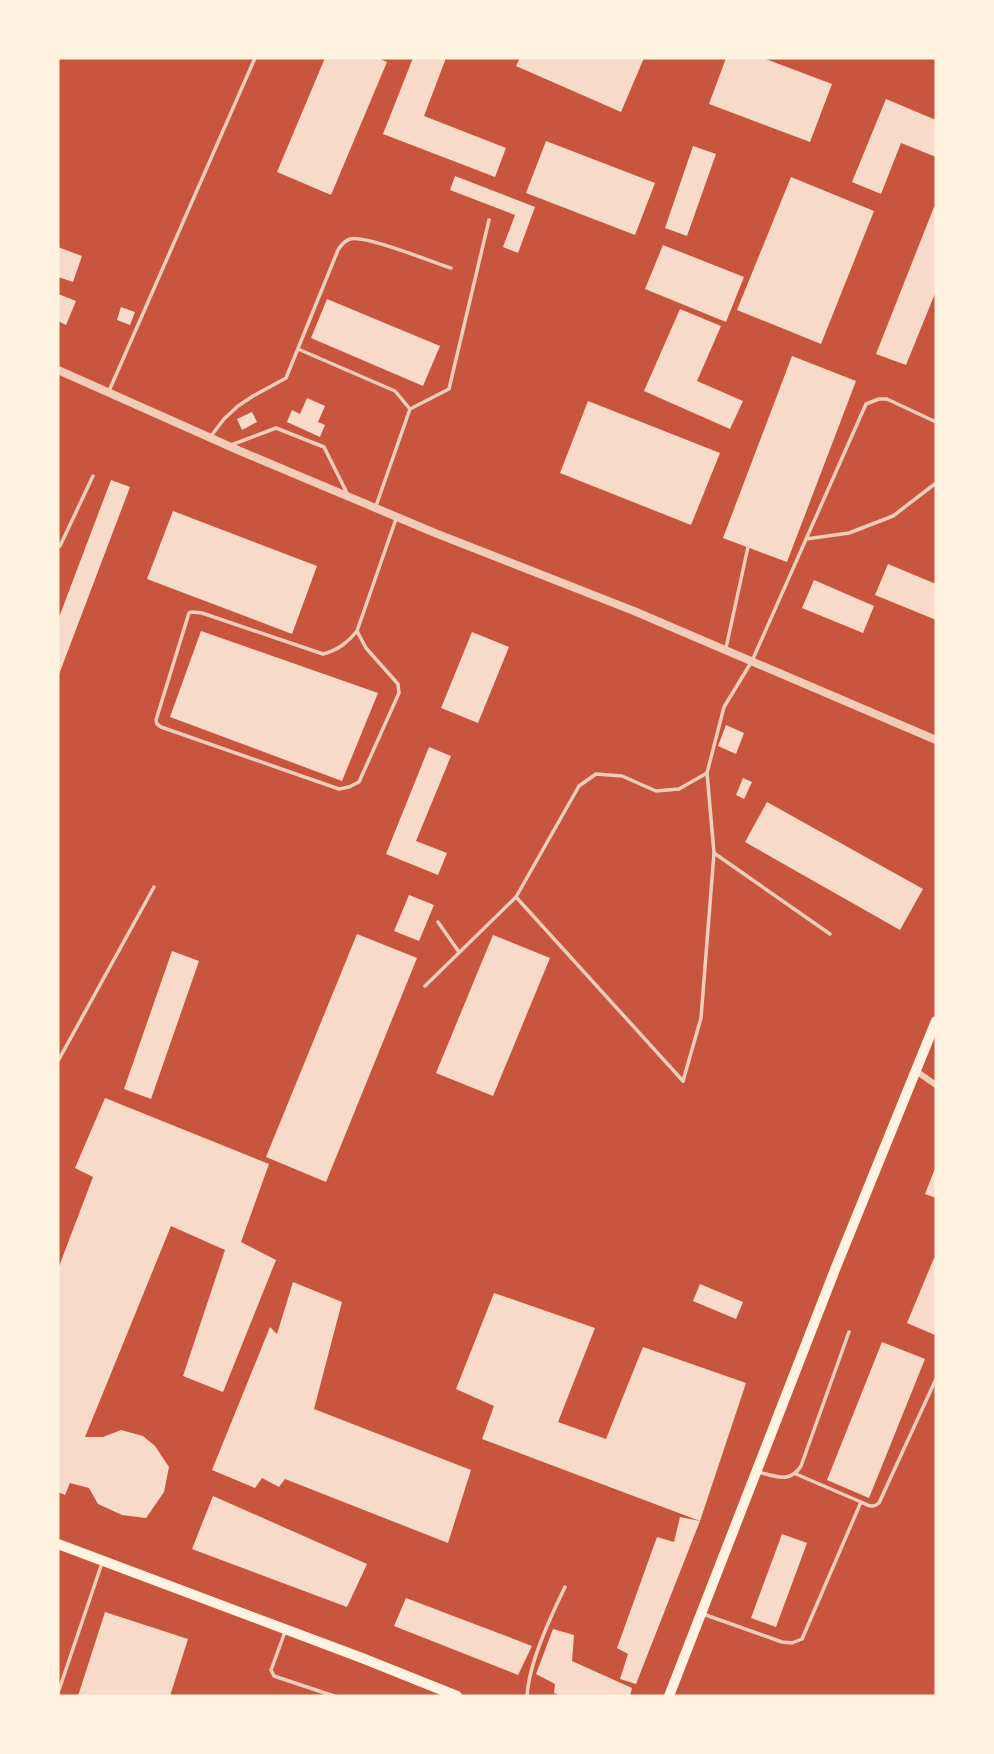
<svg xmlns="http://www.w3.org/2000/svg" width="994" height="1754" font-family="Georgia,serif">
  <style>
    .building { fill: #f7dbc8 }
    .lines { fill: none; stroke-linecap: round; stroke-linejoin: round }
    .service { stroke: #f1ccb7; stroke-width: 3.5 }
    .minor { stroke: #f1ccb7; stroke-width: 6 }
    .tertiary { stroke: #f1ccb7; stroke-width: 8 }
    .secondary { stroke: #fff3e0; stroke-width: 10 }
  </style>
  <rect width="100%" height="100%" fill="#c8553d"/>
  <g class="building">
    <path d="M325 58H378L387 62 331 195 277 172Z"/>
    <path d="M413 58H446L424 116 506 148 495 177 383 134Z"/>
    <path d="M520 58H644L621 112 516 66Z"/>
    <path d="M726 58H763L832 84 810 142 709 104Z"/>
    <path d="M886 99 936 120V157L901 143 881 194 852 182Z"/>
    <path d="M546 141 655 183 635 235 526 193Z"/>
    <path d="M693 146 716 154 687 236 665 228Z"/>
    <path d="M455 176 535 207 518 253 503 247 515 215 450 190Z"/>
    <path d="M791 177 874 211 821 344 737 310Z"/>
    <path d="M934 207 936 208V291L906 365 876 354Z"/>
    <path d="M663 245 744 277 726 322 645 289Z"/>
    <path d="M58 247 82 256 73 282 58 277Z"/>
    <path d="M58 294 76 301 66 325 58 321Z"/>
    <path d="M327 299 440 346 423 386 311 338Z"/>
    <path d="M121 307 135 312 130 325 117 320Z"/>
    <path d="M680 309 721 326 697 381 743 401 730 429 644 391Z"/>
    <path d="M792 356 856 381 787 562 723 538Z"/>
    <path d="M307 398 325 406 318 422 325 425 320 437 287 422 292 410 300 414Z"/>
    <path d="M588 401 720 453 691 525 560 473Z"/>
    <path d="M252 412 257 422 242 430 237 419Z"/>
    <path d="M111 480 130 487 58 677V620Z"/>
    <path d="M173 511 317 566 292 634 147 579Z"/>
    <path d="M888 564 936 584V620L875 595Z"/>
    <path d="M814 580 874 606 863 633 802 608Z"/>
    <path d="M201 631 378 693 342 781 170 717Z"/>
    <path d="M472 632 509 647 478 723 441 708Z"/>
    <path d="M726 725 744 733 736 754 718 746Z"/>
    <path d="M429 747 451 756 416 841 447 853 438 875 386 854Z"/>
    <path d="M743 778 752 782 744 799 736 795Z"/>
    <path d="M767 802 923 889 900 930 745 842Z"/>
    <path d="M409 895 434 905 419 941 394 931Z"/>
    <path d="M357 934 417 958 326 1182 266 1157Z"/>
    <path d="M493 935 550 958 493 1096 436 1073Z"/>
    <path d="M172 951 199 961 151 1099 124 1089Z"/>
    <path d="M105 1098 269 1164 241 1242 276 1260 223 1392 183 1376 225 1250 171 1226 85 1437H103L121 1430 143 1436 155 1446 169 1467 164 1492 146 1518 122 1515 98 1504 89 1488 70 1483 65 1495 58 1492V1269L93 1177 75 1168Z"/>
    <path d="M936 1166V1198L925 1194Z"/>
    <path d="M934 1258 936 1259 935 1335 907 1323Z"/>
    <path d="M293 1282 342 1302 314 1409 471 1470 448 1543 285 1479 279 1487 262 1478 255 1488 212 1470 270 1327 277 1334Z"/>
    <path d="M700 1284 743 1302 736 1319 693 1301Z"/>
    <path d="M494 1293 595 1328 558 1422 606 1439 643 1347 746 1383 700 1521 482 1439 494 1406 456 1389Z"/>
    <path d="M882 1342 925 1359 869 1498 827 1480Z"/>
    <path d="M213 1496 367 1564 347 1607 192 1549Z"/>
    <path d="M680 1517 700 1521 636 1684 620 1679 628 1654 617 1648 657 1537 674 1542Z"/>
    <path d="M782 1534 807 1543 776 1627 751 1618Z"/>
    <path d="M406 1598 532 1646 518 1675 394 1626Z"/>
    <path d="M105 1612 188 1639 170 1696H78Z"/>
    <path d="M553 1629 574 1635 572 1661 632 1688 630 1696H562L554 1693 555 1684 536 1674Z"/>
  </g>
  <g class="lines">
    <g class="service">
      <path d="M298 349 395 391 410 409"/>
      <path d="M109 391 255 58"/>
      <path d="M211 436 224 419 238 406 253 396 286 378 338 250C341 245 344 241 350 239 366 235 432 262 451 268"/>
      <path d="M231 445 276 428 324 447 348 495"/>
      <path d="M376 506 410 409 449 389 489 220"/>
      <path d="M806 539 849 533 893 516 936 483"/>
      <path d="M60 546 93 476"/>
      <path d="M357 631 366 648 398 684 399 693 359 782 349 787 339 789 161 727 157 724 156 720 189 613 192 612 202 613 323 654C338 650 347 643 357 631L396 519"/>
      <path d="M726 648 748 547"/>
      <path d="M516 897 579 786 596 774 622 776 656 791 679 789 707 773"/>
      <path d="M438 922 459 952"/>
      <path d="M830 934 714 853 707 773 724 707 752 661 866 404 879 399H887L936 422"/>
      <path d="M425 986 516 897 683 1081"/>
      <path d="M58 1061 154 887"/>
      <path d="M683 1081 701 1018 714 853"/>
      <path d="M758 1472C775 1476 790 1484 801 1466L849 1332"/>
      <path d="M796 1474 861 1502"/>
      <path d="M703 1614 782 1642 792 1643 802 1639 861 1502C868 1505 872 1509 879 1503L936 1379"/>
      <path d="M285 1632 271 1670 274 1676 334 1696"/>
      <path d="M58 1693 102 1563"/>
      <path d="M527 1696C529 1663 550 1618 565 1587"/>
    </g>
    <path class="minor" d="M916 1071 936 1085"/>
    <path class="tertiary" d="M58 370 240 451 435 533 634 611 936 740"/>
    <g class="secondary">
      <path d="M58 1544 362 1658 457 1696"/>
      <path d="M669 1696 836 1267 936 1021"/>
    </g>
  </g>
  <rect width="994" height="1754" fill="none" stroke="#fff3e0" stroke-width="119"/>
</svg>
